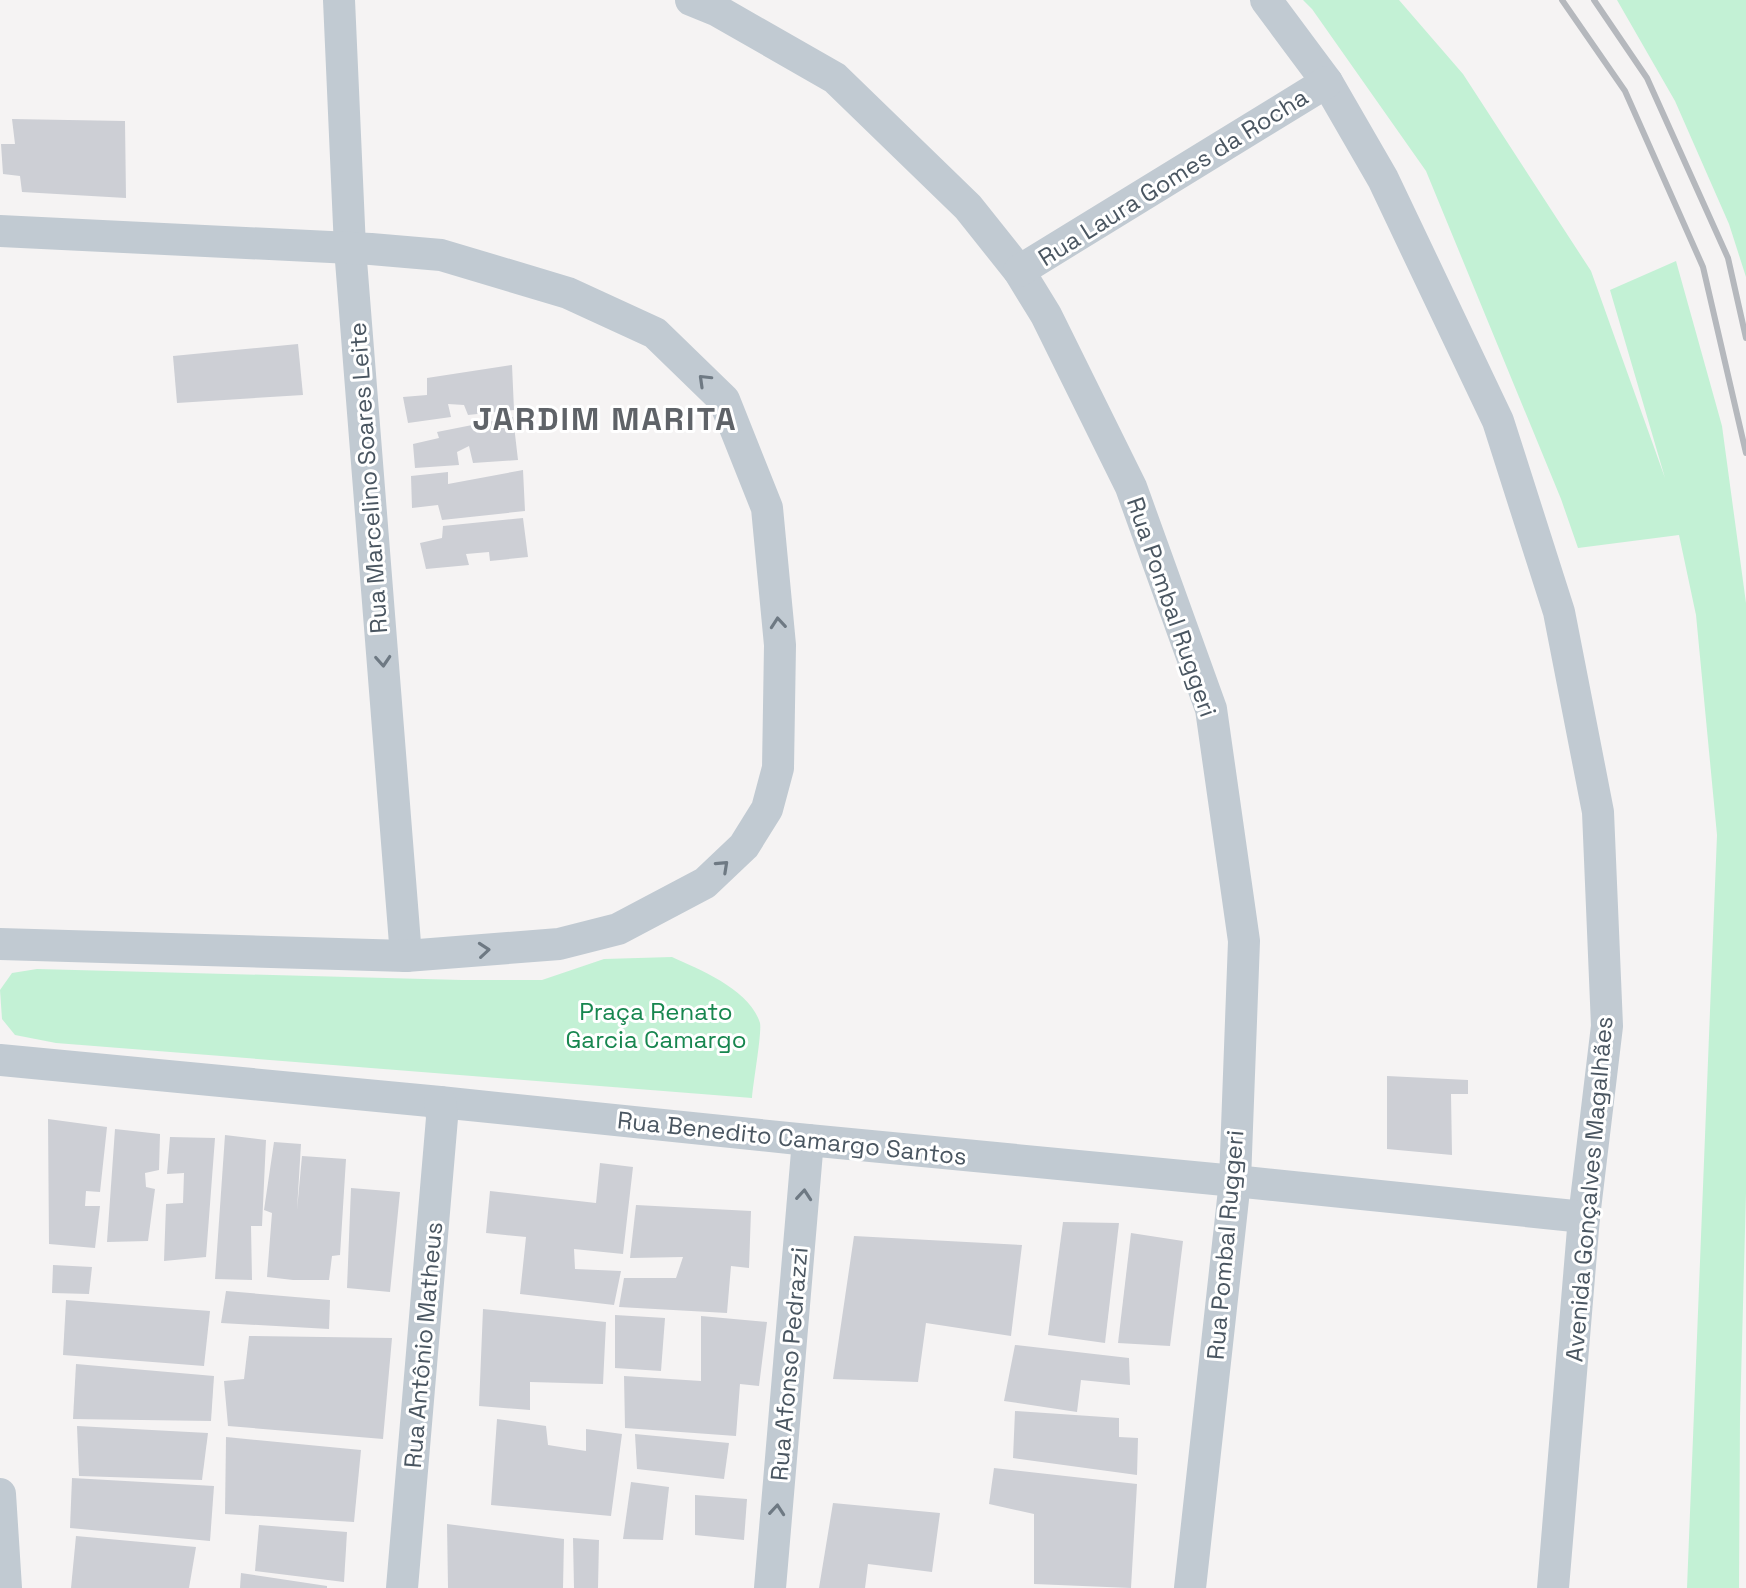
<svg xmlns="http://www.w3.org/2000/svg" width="1746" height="1588" font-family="'Space Grotesk',sans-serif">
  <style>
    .green { fill: #c3f1d5 }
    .building { fill: #cdcfd5 }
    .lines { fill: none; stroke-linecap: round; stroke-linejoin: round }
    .minor { stroke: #c1cad2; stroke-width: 32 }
    .rail { stroke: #b5b8bd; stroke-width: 6 }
    .oneway { stroke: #6e7983 }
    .labels { text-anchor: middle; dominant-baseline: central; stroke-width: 6; stroke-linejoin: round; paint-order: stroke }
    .street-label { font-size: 24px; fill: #4a5661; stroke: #fff }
    .park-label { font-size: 24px; fill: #17864f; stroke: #fff }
    .district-label { font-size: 32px; font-weight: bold; letter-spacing: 2px; fill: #5f6368; stroke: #fff }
  </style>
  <rect width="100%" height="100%" fill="#f5f3f3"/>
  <g class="green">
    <path d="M1303 0H1399L1463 74 1591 271 1665 478 1610 290 1676 261 1722 426 1746 603V1193L1740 1417 1739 1588H1687L1717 835 1696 615 1679 535 1578 548 1561 499 1426 171 1312 9Z"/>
    <path d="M1617 0H1746V277L1729 224 1675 101Z"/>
    <path d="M672 957C701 970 750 990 760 1023 762 1033 753 1084 752 1098L56 1043 15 1035 2 1019 0 990 12 973 37 969 462 980H542L604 959Z"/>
  </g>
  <g class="building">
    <path d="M12 119 125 121 126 198 22 192 20 176 3 174 1 144H15Z"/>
    <path d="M298 344 303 395 177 403 173 356Z"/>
    <path d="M512 365 514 410 468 415 464 405 448 404 451 417 408 423 403 397 427 395V378Z"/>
    <path d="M513 417 518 460 473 463 469 446 457 452 459 465 415 468 413 444 439 438 437 432Z"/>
    <path d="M523 470 525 511 442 520 438 505 412 508 411 476 448 472V484Z"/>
    <path d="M523 518 528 557 490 561 489 552 466 554 469 565 426 569 420 543 442 538 443 526Z"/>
    <path d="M1387 1076 1468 1080V1094H1451L1452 1155 1387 1149Z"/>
    <path d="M48 1119 107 1127 100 1192 86 1191 85 1206H100L95 1248 49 1244Z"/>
    <path d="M115 1129 160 1134 159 1170 145 1173 146 1187 155 1189 148 1241 107 1242Z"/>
    <path d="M225 1135 266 1140 262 1226H251L252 1280 215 1279Z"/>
    <path d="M170 1137 215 1138 206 1257 164 1261 166 1204 183 1203 184 1173 167 1174Z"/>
    <path d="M274 1142 301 1144 297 1210 302 1156 346 1159 340 1255 332 1256 329 1280H293L267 1277 272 1213 264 1210Z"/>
    <path d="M600 1163 633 1167 623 1254 574 1249 575 1269 621 1271 614 1305 520 1294 526 1237 486 1233 490 1191 596 1203Z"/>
    <path d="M351 1188 400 1192 390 1292 347 1288Z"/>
    <path d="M636 1205 751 1211 749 1268 731 1266 727 1313 619 1307 624 1278H676L683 1257 630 1258Z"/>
    <path d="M1063 1222 1119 1223 1105 1343 1048 1335Z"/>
    <path d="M1131 1233 1183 1241 1170 1346 1118 1343Z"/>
    <path d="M854 1236 1022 1245 1011 1336 926 1323 918 1382 833 1379Z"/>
    <path d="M53 1265 92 1267 89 1294 52 1293Z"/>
    <path d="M226 1291 330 1300 329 1329 221 1323Z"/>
    <path d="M66 1300 210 1311 204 1366 63 1355Z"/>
    <path d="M483 1309 606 1322 603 1384 530 1382V1410L479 1406Z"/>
    <path d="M615 1315 665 1318 661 1371 615 1368Z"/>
    <path d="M701 1316 767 1322 759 1386 740 1384 736 1436 625 1428 624 1376 701 1381Z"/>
    <path d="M249 1336 392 1338 383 1439 228 1426 224 1381 244 1379Z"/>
    <path d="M1015 1345 1129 1358 1130 1385 1081 1380 1077 1412 1004 1401Z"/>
    <path d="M76 1364 214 1376 211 1421 73 1419Z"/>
    <path d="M1015 1411 1119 1418V1437L1138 1438 1137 1475 1013 1458Z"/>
    <path d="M497 1419 546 1426 548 1445 586 1451V1429L622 1434 611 1516 491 1505Z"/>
    <path d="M77 1426 208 1433 202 1480 79 1476Z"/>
    <path d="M635 1434 729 1443 724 1479 637 1469Z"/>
    <path d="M226 1437 361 1450 354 1522 225 1514Z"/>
    <path d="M994 1468 1137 1484 1131 1588 1034 1584V1514L989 1504Z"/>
    <path d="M72 1478 214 1486 210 1541 70 1528Z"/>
    <path d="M631 1482 669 1487 663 1540 623 1539Z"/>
    <path d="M695 1495 747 1499 744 1540 695 1535Z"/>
    <path d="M833 1503 940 1513 932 1572 868 1564 865 1588H819Z"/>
    <path d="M447 1524 564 1539 563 1588H448Z"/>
    <path d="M259 1525 347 1532 344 1582 255 1571Z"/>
    <path d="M76 1536 196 1547 189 1588H71Z"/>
    <path d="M573 1538 599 1540 598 1588H574Z"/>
    <path d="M241 1573 327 1586V1588H240Z"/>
  </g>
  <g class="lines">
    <g class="minor">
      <path d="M339 0 350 248 406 956"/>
      <path d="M691 0 718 11 835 78 968 207 1019 271 1046 315 1131 487 1211 709 1244 941 1235 1181 1190 1588"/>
      <path d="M1266 0 1327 82 1383 179 1498 421 1559 612 1598 812 1607 1026 1584 1217 1553 1588"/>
      <path d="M0 231 371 249 441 255 568 293 655 333 724 400 767 508 780 645 778 768 767 809 744 846 705 883 618 929 559 944 406 956 0 944"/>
      <path d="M1019 271 1327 82"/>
      <path d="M0 1060 440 1102 808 1140 1235 1181 1584 1217"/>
      <path d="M0 1494 6 1588"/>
      <path d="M402 1588 442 1118 440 1102"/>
      <path d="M770 1588 808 1140"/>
    </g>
    <g class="rail">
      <path d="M1562 0 1625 91 1703 267 1746 453"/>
      <path d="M1594 0 1647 78 1728 258 1746 338"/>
    </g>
  </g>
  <defs><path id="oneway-chevron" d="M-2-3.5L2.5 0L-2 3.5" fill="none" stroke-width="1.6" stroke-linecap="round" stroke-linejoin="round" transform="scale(2)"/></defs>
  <g class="oneway">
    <use href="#oneway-chevron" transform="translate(704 380) rotate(-136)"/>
    <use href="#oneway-chevron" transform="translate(778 623) rotate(-95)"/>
    <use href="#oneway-chevron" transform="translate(383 661) rotate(86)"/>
    <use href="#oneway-chevron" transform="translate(723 866) rotate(-43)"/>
    <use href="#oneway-chevron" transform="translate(484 950) rotate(-5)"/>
    <use href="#oneway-chevron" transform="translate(804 1195) rotate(-85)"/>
    <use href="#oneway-chevron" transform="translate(777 1510) rotate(-85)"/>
  </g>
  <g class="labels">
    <g class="street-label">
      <text transform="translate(1173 177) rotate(-32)">Rua Laura Gomes da Rocha</text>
      <text transform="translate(368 478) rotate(-94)">Rua Marcelino Soares Leite</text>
      <text transform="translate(1172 607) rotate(71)">Rua Pombal Ruggeri</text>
      <text transform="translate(792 1138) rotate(6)">Rua Benedito Camargo Santos</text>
      <text transform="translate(1589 1189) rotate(-85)">Avenida Gonçalves Magalhães</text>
      <text transform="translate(1225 1245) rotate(-85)">Rua Pombal Ruggeri</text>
      <text transform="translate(423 1345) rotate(-85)">Rua Antônio Matheus</text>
      <text transform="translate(789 1364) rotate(-85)">Rua Afonso Pedrazzi</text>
    </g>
    <g class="park-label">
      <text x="656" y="1011">Praça Renato<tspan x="656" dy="28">Garcia Camargo</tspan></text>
    </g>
    <g class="district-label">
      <text x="605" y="419">JARDIM MARITA</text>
    </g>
  </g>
</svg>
